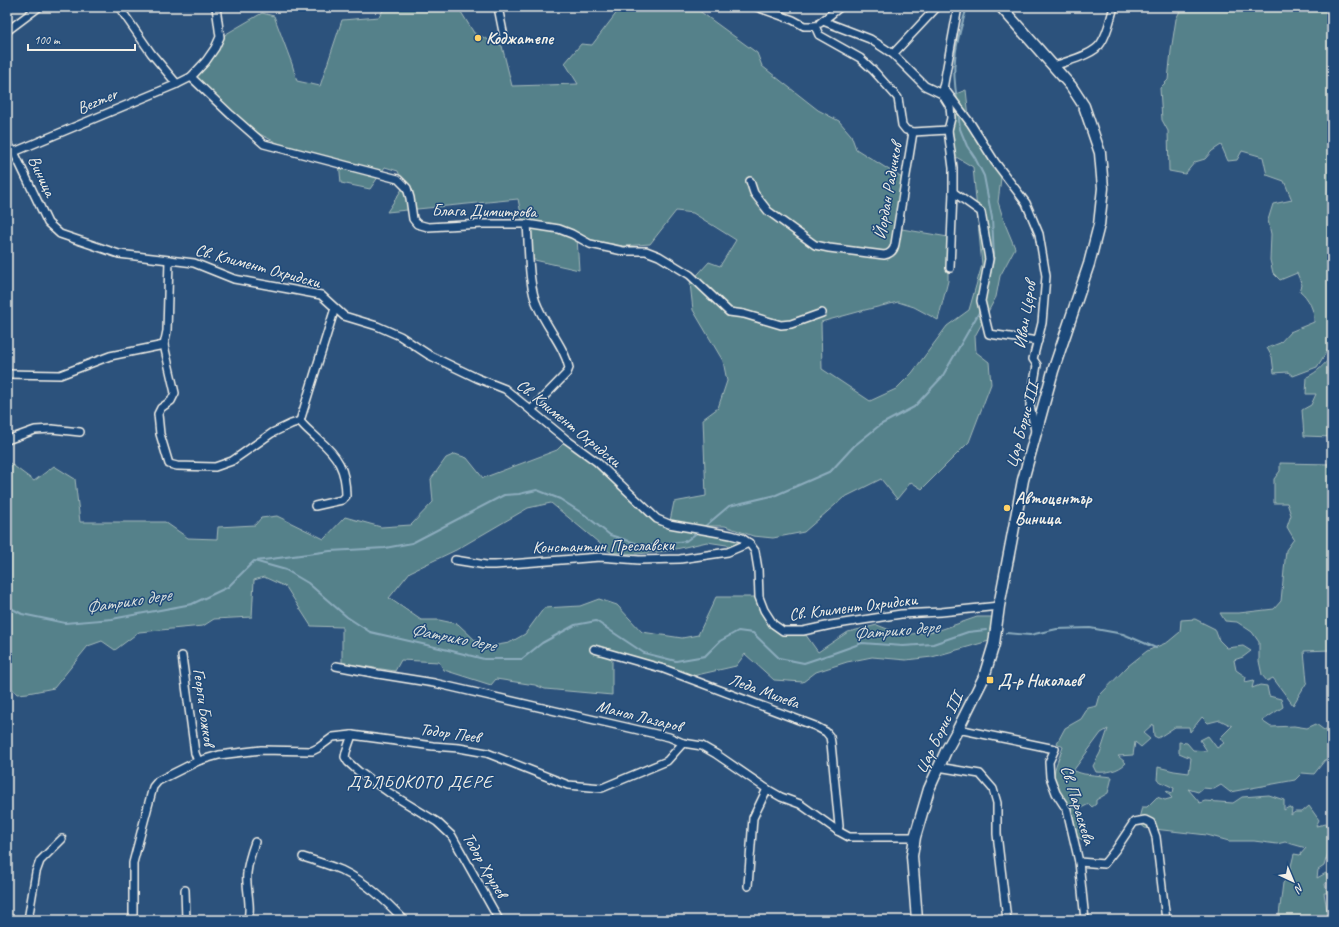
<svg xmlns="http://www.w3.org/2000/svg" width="1339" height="927" font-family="Caveat,sans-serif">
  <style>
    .green { fill: #55818a; stroke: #a4b9b9 }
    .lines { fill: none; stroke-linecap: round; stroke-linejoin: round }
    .stream { stroke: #8cacbd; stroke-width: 2 }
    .street-casing { stroke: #f4f1e8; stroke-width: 10 }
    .secondary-casing { stroke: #f4f1e8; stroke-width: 13 }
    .street { stroke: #1f4a7a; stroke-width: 7 }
    .secondary { stroke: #1f4a7a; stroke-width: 10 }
    .poi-dot { fill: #ffd166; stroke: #1f4a7a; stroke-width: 1.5 }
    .labels { text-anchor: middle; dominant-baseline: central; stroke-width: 3; stroke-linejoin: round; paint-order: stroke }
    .poi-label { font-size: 17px; font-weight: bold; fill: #f4f1e8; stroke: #1f4a7a; text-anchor: start }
    .street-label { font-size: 17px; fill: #f4f1e8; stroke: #1f4a7a }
    .water-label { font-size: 18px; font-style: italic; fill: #dae0dd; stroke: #1f4a7a }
    .neighbourhood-label { font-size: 18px; letter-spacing: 1px; fill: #f4f1e8; stroke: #1f4a7a }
  </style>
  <rect width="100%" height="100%" fill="#2c527c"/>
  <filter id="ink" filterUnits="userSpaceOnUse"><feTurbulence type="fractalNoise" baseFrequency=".025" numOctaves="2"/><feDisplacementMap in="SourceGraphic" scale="8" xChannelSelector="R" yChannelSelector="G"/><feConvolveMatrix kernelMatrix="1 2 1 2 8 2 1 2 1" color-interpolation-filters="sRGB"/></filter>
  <g filter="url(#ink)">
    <g class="green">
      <path d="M385 7H458L474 33 502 46 512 86 578 84 565 63 581 44 592 45 621 7H694L757 53 762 66 818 110 839 121 851 135 856 149 902 178 896 228 948 237V281L938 320 914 307 898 302 865 310 821 322 822 369 870 401 896 389 912 373 947 326 969 310 982 265 973 167 951 154 948 97 966 90 969 117 975 138 1002 170 998 202 1005 224 1015 248 1000 276 996 297 975 336 976 352 989 362 991 384 969 442 922 489 911 482 897 499 881 479 843 498 804 532 773 538 753 536 725 526H690L670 521 674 502 706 496 703 419 718 408 727 381 723 361 693 310 690 283 709 262 720 266 736 240 693 213 676 211 650 244 623 246 577 238 579 270 530 259 518 199 387 212 404 186 398 171 385 167 370 189 341 183 339 162 295 152 244 126 194 81 198 66 226 34 262 13 274 16 292 64 297 81 320 86 342 20 379 17Z"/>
      <path d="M1182 7H1332V343L1317 367 1293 376 1288 372 1274 373 1272 357 1267 348 1280 343 1290 332 1314 322C1315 311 1308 297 1300 291L1302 285 1297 273 1280 280 1273 273 1270 260 1271 234 1268 220 1273 204 1292 200 1284 181 1267 175 1263 157 1242 151 1237 160 1228 161 1221 145 1212 151 1205 159 1195 162 1185 174 1169 171 1168 131 1162 120 1160 88 1168 80 1171 51 1176 19Z"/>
      <path d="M1332 356V437L1304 436 1302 410 1311 405 1316 394H1306L1307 377C1319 371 1322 366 1332 356Z"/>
      <path d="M567 440 657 519 742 538 733 546 707 542 667 551 637 554 610 552 551 503 528 508 456 550 410 572 389 598 421 620H439L458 624 476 641 492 646 509 643 525 634 544 608 580 606 599 599 617 605 642 632 682 638 698 635 716 597H759L764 610 783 631H803L818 652 848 632 877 625 903 635 937 631 977 617H992L989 641 932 657 906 660 872 657 847 662 816 672 803 682 774 680 745 654 736 666 684 678 612 655V695L545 689 535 685 496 679 491 685 444 670 439 662 401 660 395 671 342 663V627L311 626 286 587 264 577 254 580 252 617 214 619 203 626 139 632 115 650 102 641 88 646 54 688 28 693 17 694 7 683V461L34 481 54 466 75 479 80 522H165L188 538 217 539 218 527 255 525 261 518 277 516 324 539 345 517 381 527 411 525 433 502 431 479 446 458 455 454 467 458 483 478 557 450Z"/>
      <path d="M1280 463 1332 464V672L1329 668 1331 650 1304 651 1307 682 1293 705 1273 678 1267 681 1262 675 1259 661V642L1252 632 1237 622 1225 621 1220 613H1239L1274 609 1281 601 1286 550 1294 539 1287 527 1291 515 1287 503H1274V479L1280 471Z"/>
      <path d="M1195 619 1215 629 1219 640 1227 648 1243 646 1251 651 1243 657 1234 660 1236 670 1246 677 1245 682 1254 680 1252 688 1260 685 1267 686 1269 696 1281 699 1283 707 1262 721 1271 727 1294 726 1307 728 1316 724 1324 730 1332 726V759L1325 760 1314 774 1302 773 1295 780 1230 792 1221 785 1214 789 1203 788 1198 792 1188 789 1200 803 1205 801 1233 803 1242 797 1269 795 1284 800V810L1289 807 1292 809 1291 815 1295 812H1302L1309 806 1319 820 1316 826 1326 824C1328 825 1330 826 1331 828 1335 836 1326 858 1324 866L1318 870 1317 878 1326 873 1328 879 1325 884 1327 893H1324L1328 915 1332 913V920H1276L1279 915 1283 883 1288 878 1294 854 1300 855 1306 848 1285 842 1277 844 1254 841H1229L1207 835 1145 828 1138 822 1142 807H1147L1157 797 1165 800 1172 798 1166 791 1173 793 1174 788 1157 780 1158 767 1174 771 1189 773 1191 758 1179 753V742L1187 743 1193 750 1207 751 1200 740 1208 736 1217 748 1224 743 1220 738 1232 726 1220 720 1208 723 1202 717 1190 732 1189 727H1175L1158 738 1154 736 1153 724 1143 733 1150 739 1141 747 1135 742 1133 755 1118 756 1126 763C1118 771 1107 773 1096 772L1093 766 1100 753 1108 729 1101 733 1073 771 1084 774 1112 777 1108 793 1096 800V804L1092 807 1089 804 1079 809C1085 820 1088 828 1085 841L1077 837C1077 829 1073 821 1073 813 1066 806 1054 788 1054 777 1054 767 1060 756 1063 747L1057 743 1065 728 1081 719 1088 708 1097 706 1100 695 1128 666 1147 651 1168 642 1180 632 1181 620Z"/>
    </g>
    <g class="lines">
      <g class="stream">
        <path d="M957 100C955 87 953 73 955 59 956 42 962 24 967 7"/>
        <path d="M958 110 960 129 967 146 975 158 984 176 992 218 994 257 985 296"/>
        <path d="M703 528 729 506 776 495 831 471 854 446 880 425 914 407 942 377 981 309"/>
        <path d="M256 561 330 551 385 548 412 543 504 495 519 494 537 490 560 499 585 515 610 535 645 546 686 541 698 532"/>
        <path d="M7 606 22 614 65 623 112 619 192 604 228 587 254 561 286 570 308 583 347 617 370 632 444 649 484 659H522L542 643 575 625 596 621 644 653 676 661 705 656 720 641 738 631 753 633 779 658 804 663 834 653 862 643 903 646 933 644 968 632 986 630"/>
        <path d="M1006 633 1030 635 1057 629 1090 628 1123 634 1156 648"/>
      </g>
      <defs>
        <g id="street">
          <path d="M119 7 151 53 177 84"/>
          <path d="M498 7 504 37"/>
          <path d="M757 7 793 20 804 26H815"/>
          <path d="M823 21 870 39 893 54 925 86 942 94"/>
          <path d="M820 23 840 7"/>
          <path d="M815 26 819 35 860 58 873 70 898 98 902 125 906 130 913 132 948 130"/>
          <path d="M7 31 39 7"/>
          <path d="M893 54 937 7"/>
          <path d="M1054 66C1067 61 1094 55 1101 43 1108 33 1110 19 1114 7"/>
          <path d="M191 77 231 115 264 144 398 179 407 188 410 198 413 219 417 224 428 227 483 224H527L559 229 572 234 590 244 623 251H646L659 256 690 275 729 312 744 314 781 325 791 324 822 313"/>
          <path d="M943 87 971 124 995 162 1026 203 1039 234 1046 276 1042 323 1033 359 1037 365 1030 405 1035 431"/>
          <path d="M7 143 14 152 48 223 60 234 119 254 194 263 234 279 321 295 344 316 377 326 400 336 429 355 477 378 505 389 567 440 597 462 657 519 669 524 731 535 742 538 749 543 755 551 758 569 759 597 764 610 773 624 783 631H803L831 625 901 614 941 612 999 606"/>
          <path d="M14 152 177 84 191 77 206 61 215 48 220 37 216 7"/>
          <path d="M750 181 754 193 768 211 815 245 829 248 884 255C891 254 894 250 895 244L913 132"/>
          <path d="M953 192 981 212 989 259 981 301 989 334 1038 341"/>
          <path d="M527 224C529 248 528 287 538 307 547 328 564 346 569 368L567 373 531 410"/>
          <path d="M169 260 167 331 164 345 175 393 171 401 161 408 158 414 160 434 169 464 177 466 215 467 232 461 272 433 291 424 300 421"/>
          <path d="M950 268 953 192V168L948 130 951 118 950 107 942 94 958 7"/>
          <path d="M7 374 60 375 110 356 164 345"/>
          <path d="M7 440 35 430 52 429 80 432"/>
          <path d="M315 506 342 500 346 496C346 470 338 456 318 439 312 433 305 428 300 421L335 308"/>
          <path d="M455 560 486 565H495L600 557 639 560 680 559 728 552 749 543"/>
          <path d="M594 649 664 669 815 726 826 732 830 737 831 743 839 826 838 831"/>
          <path d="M182 656 195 753 198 761"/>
          <path d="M336 666 378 674 434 683 669 737 683 743 702 746 716 754 767 789 781 797 800 804 838 831 849 837H915"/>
          <path d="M958 729 1055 749 1049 762 1050 777 1056 793 1067 810 1079 862 1085 920"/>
          <path d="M352 735 346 752 345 757 348 762 358 771 388 792 437 822 452 836 499 920"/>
          <path d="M938 767 980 774 993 789 997 803V834L1007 920"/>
          <path d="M303 857C316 861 329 865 341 870 366 882 385 900 404 920"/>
          <path d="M1079 862 1104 864 1116 849 1134 822 1145 820 1151 823 1156 837 1166 920"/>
          <path d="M748 886 753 818 767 789"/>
          <path d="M185 890 186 920"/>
          <path d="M28 920 36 872 40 861 62 839"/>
          <path d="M133 920V863L153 787 158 781 198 761 219 755 261 750 312 751 318 748 333 737 352 735 433 746 459 748 487 753 568 785 602 788 667 761 683 743"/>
          <path d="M247 920C253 910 245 886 247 873 248 862 251 853 255 842"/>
        </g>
        <path id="secondary" d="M917 920 912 856 915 837 929 789 946 751 958 729 984 677 994 644 999 606 1023 480 1053 371 1089 264 1099 225 1103 188 1100 153 1084 106 1071 86 1001 7"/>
      </defs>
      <use href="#street" class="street-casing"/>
      <use href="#secondary" class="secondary-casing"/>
      <use href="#street" class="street"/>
      <use href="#secondary" class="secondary"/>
    </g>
  </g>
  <g class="poi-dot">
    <circle cx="478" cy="38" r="4"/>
    <circle cx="1007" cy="508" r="4"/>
    <rect x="986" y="676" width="8" height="8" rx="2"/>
  </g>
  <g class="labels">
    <g class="poi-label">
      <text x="486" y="38">Коджатепе</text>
      <text x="1015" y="498">Автоцентър<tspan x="1015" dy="20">Виница</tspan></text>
      <text x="998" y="680">Д-р Николаев</text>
    </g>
    <g class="street-label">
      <text transform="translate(97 101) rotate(-23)">Bezmer</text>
      <text transform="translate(42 176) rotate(65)">Виница</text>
      <text transform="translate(888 191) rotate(-80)">Йордан Радичков</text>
      <text transform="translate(484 211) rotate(1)">Блага Димитрова</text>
      <text transform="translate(258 266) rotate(15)">Св. Климент Охридски</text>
      <text transform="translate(1025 315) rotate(-81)">Иван Церов</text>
      <text transform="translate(569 423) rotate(39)">Св. Климент Охридски</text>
      <text transform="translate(1022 425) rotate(-75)">Цар Борис III</text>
      <text transform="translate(603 546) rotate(-1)">Константин Преславски</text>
      <text transform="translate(853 607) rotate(-7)">Св. Климент Охридски</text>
      <text transform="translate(764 691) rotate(20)">Леда Милева</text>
      <text transform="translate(204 707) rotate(82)">Георги Божков</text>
      <text transform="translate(639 716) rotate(14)">Манол Лазаров</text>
      <text transform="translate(450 733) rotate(8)">Тодор Пеев</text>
      <text transform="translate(939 733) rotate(-64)">Цар Борис III</text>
      <text transform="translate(1078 805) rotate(73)">Св. Параскева</text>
      <text transform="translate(485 865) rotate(60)">Тодор Хрулев</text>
    </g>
    <g class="water-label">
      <text transform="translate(128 601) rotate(-9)">Фатрико дере</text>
      <text transform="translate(896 630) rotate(-5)">Фатрико дере</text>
      <text transform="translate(453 637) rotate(11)">Фатрико дере</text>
    </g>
    <g class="neighbourhood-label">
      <text x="420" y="782">ДЪЛБОКОТО ДЕРЕ</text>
    </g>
  </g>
  <rect width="1339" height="927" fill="none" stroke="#1f4a7a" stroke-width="24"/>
  <rect x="12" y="12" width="1315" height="903" fill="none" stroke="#f4f1e8" stroke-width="1.5" filter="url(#ink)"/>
  <g transform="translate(1293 881) rotate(136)" stroke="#1f4a7a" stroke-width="3" paint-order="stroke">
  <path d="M0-3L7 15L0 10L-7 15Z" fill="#f4f1e8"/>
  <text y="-6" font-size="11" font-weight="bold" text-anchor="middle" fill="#f4f1e8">N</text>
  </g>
  <path d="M28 44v6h107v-6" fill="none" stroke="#f4f1e8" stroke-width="2"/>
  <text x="34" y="44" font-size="12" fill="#f4f1e8" stroke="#1f4a7a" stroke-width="3" paint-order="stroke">100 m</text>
</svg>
